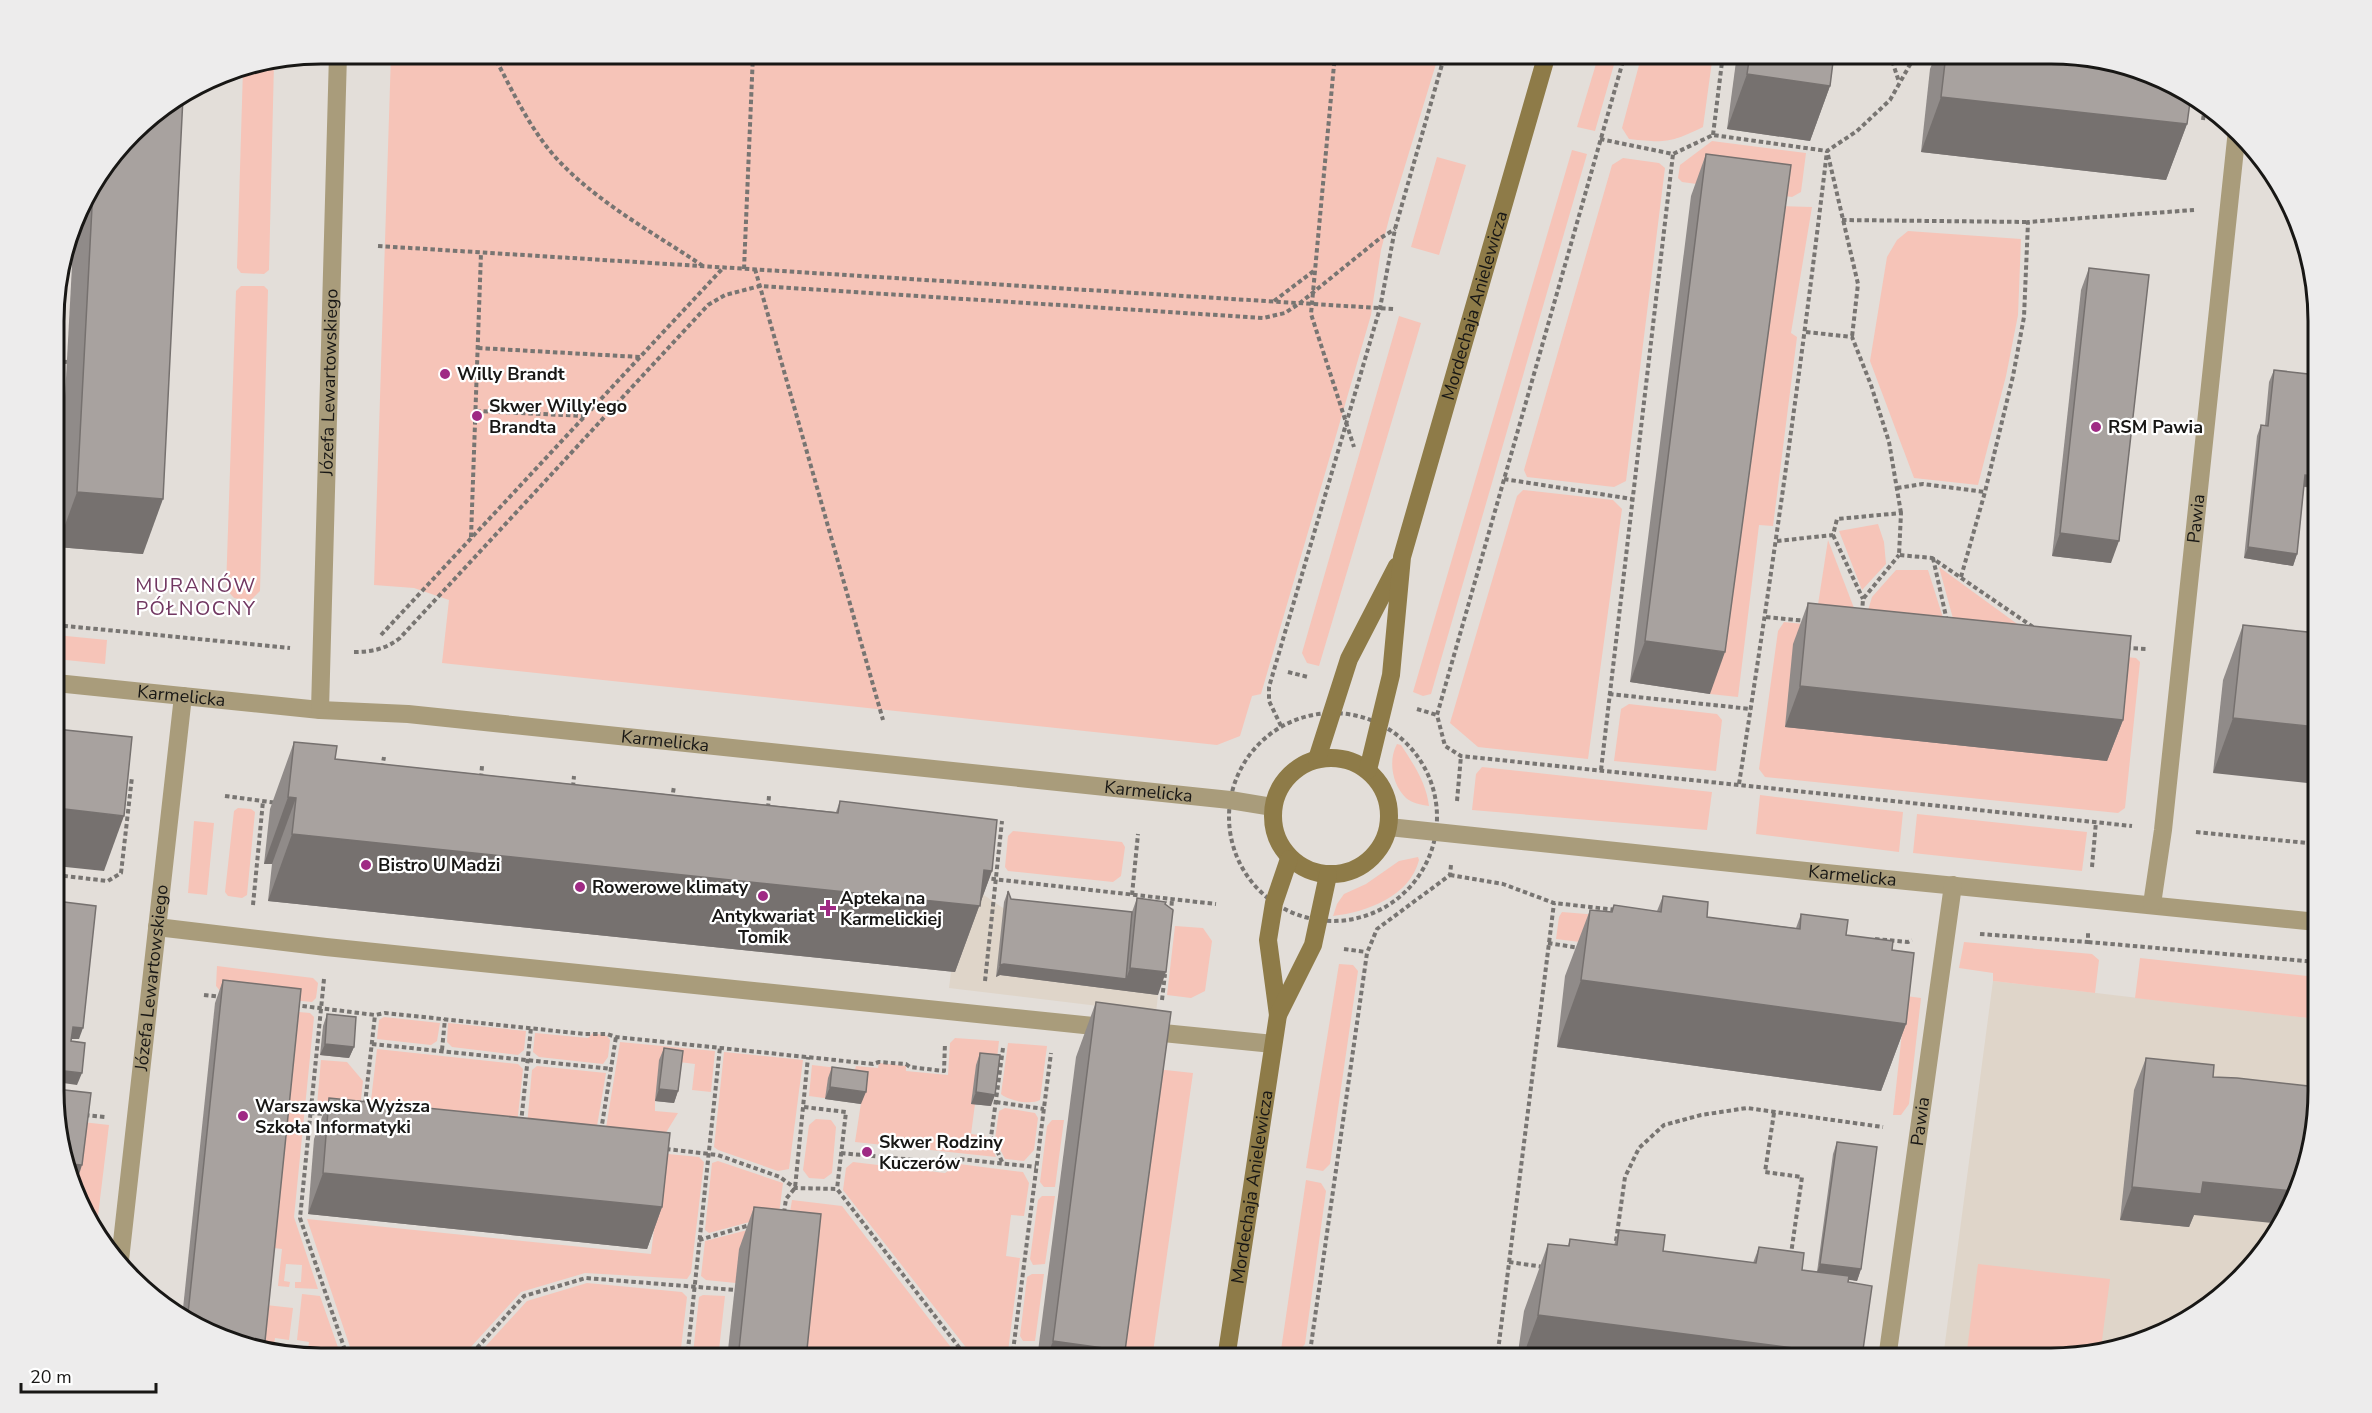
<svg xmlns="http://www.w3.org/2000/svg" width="2372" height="1413" font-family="'Nunito Sans',sans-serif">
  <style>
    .built { fill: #dfd5c9 }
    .green { fill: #f6c4b8 }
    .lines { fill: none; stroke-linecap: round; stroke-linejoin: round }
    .path { stroke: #787572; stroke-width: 4; stroke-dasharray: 4.5 3; stroke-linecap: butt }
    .street { stroke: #a99c7b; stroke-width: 18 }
    .secondary { stroke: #8e7b48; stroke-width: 18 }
    .wall { fill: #908b89 }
    .shaded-wall { fill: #76716f }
    .building { fill: #a8a29f; stroke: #76716f; stroke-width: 1.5 }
    .poi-dot { fill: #9f2a84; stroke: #fff; stroke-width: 2 }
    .labels { text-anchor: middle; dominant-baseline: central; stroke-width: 4.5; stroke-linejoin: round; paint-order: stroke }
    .street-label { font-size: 18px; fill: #181715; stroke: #fff }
    .poi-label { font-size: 18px; font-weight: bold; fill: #181715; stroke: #fff; text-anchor: start }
    .neighbourhood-label { font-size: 20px; letter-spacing: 1.5px; fill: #713761; stroke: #fff }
    .rim { fill: none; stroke: #181715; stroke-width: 3 }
  </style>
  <rect width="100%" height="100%" fill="#e3ded9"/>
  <g class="built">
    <path d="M972 887 1003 908 1158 995 1156 1013 949 988 951 972Z"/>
    <path d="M1993 981 2317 1019V1109L2282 1226 2239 1281 2185 1323 2068 1358H1943Z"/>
  </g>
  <g class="green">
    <path d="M391 54H1439L1390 215 1381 250 1371 315 1261 694 1252 696 1240 736 1217 745 442 663 449 600 414 588 374 585Z"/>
    <path d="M1599 54H1617L1595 131 1577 127Z"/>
    <path d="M1642 54H1713L1703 127C1670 143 1665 143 1629 139L1622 128Z"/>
    <path d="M274 63 269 270 264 274 241 273 237 268 243 69Z"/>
    <path d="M1712 141 1806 153 1801 192 1792 197 1682 182 1678 178 1680 165Z"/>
    <path d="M1572 150 1587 154 1431 694 1423 696 1413 692Z"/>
    <path d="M1437 157 1466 165 1439 255 1411 247Z"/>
    <path d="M1623 158 1659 163 1665 168 1626 481 1614 487 1527 477 1524 470 1612 165Z"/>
    <path d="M1776 206 1812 207 1791 333 1797 337 1773 526 1759 525 1738 697 1710 694Z"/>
    <path d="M1908 231 2021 239 2018 315 2006 376 1978 485 1914 478 1870 361 1887 257 1897 240Z"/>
    <path d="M241 286H264L268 290 260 591 250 601 234 598 226 589 236 291Z"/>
    <path d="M1399 316 1421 323 1319 666 1307 663 1302 653Z"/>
    <path d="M1523 490 1613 500 1622 509 1588 759 1478 747 1450 723 1517 496Z"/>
    <path d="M1878 524 1884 542 1886 564 1862 590 1839 531Z"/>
    <path d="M1828 540 1857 616 1817 611Z"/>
    <path d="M1939 567 2031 634 1955 626Z"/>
    <path d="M1896 570H1928L1945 624 1866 617 1872 597Z"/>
    <path d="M1784 622 2136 658 2140 662 2125 808 2118 813 1765 777 1759 769 1778 631Z"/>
    <path d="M56 635 107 640 105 664 56 659Z"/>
    <path d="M1629 704 1717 714 1722 720 1716 771 1614 761 1621 709Z"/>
    <path d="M1397 744 1401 745C1414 765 1426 782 1429 806 1421 805 1412 803 1406 798 1392 785 1388 760 1397 744Z"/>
    <path d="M1482 767 1712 792 1707 830 1472 810 1476 774Z"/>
    <path d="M1760 795 1903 812 1899 852 1756 834Z"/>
    <path d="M238 808 251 809 255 812 247 895 242 898 228 896 225 892 234 811Z"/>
    <path d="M1917 814 2087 832 2082 871 1913 853Z"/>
    <path d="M194 821 214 823 207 895 188 893Z"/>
    <path d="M1013 831 1122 842 1125 847 1121 876 1113 882 1008 871 1005 867 1008 836Z"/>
    <path d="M1418 857 1419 860C1410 896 1367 912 1333 916L1337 904 1344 894 1366 884 1399 861Z"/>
    <path d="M1562 912 1647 919 1643 950 1556 939 1559 917Z"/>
    <path d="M1175 926 1203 928 1212 941 1205 991 1191 998 1167 995Z"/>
    <path d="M1964 942 2092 954 2099 960 2095 993 1993 981V973L1959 968Z"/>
    <path d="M2140 958 2317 977V1019L2135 998Z"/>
    <path d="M1339 964 1353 965 1358 971 1330 1164 1323 1171 1306 1168Z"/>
    <path d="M217 966 313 978 318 983 316 998 312 1002 222 993 216 986Z"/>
    <path d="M1906 996 1921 998 1909 1104 1901 1115H1893Z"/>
    <path d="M299 1012 310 1013 314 1017 294 1217 318 1289 295 1288V1282H301L302 1265 286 1264 284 1281 290 1282 289 1287 278 1286 282 1249 274 1248Z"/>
    <path d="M384 1017 440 1023 437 1041 431 1045 377 1039 379 1020Z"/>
    <path d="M448 1023 526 1031 524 1050 518 1055 452 1047 447 1042Z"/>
    <path d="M535 1033 588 1038 593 1033 607 1036 610 1040 608 1057 603 1064 539 1057 533 1052Z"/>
    <path d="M955 1038 999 1041 996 1067 971 1103 975 1104 971 1134 986 1136 996 1157 855 1142 861 1103 809 1096 812 1065 855 1070 856 1066 878 1068 879 1063 906 1066V1071L948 1075 950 1043Z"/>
    <path d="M620 1042 715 1051 711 1092 692 1090 695 1064 679 1062 655 1101V1111L678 1113 659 1144 605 1134Z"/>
    <path d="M1008 1043 1047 1046 1040 1100C1031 1105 1009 1101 1001 1094Z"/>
    <path d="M377 1049 518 1064 523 1069 517 1125 370 1109Z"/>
    <path d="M724 1052 803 1060 789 1169 778 1171 718 1150 714 1147Z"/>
    <path d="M321 1060 347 1062 363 1081 360 1108 356 1113 322 1109 317 1105Z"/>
    <path d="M537 1066 606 1073 596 1132 527 1126 532 1070Z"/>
    <path d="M1156 1069 1193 1073 1152 1359H1118Z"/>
    <path d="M1005 1108 1035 1113 1038 1118 1034 1150 1024 1161 1005 1159 995 1139 999 1111Z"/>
    <path d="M56 1119 109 1125 97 1224 94 1226 56 1126Z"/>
    <path d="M816 1119 831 1120 836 1127 832 1173 824 1179 809 1178 803 1170 809 1125Z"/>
    <path d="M1052 1120H1064L1055 1187H1044L1040 1182 1047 1126Z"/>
    <path d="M606 1148 699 1157 704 1162 691 1273 687 1279 585 1273 521 1292 460 1359H354L307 1219 651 1254 661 1171Z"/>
    <path d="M718 1161 783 1183 779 1214 709 1233 705 1230 712 1163Z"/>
    <path d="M853 1162 945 1173 959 1164 1023 1172 1029 1183 1024 1216 1011 1215 1006 1256 1020 1258 1007 1359H975L843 1190 846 1168Z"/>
    <path d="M1306 1180 1321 1183 1326 1191 1305 1344 1298 1352 1281 1350Z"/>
    <path d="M1042 1196H1055L1045 1264 1033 1265 1030 1259 1038 1200Z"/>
    <path d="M792 1200 842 1206 960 1359H798L736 1283 706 1280 701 1276 705 1241 778 1222 788 1224Z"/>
    <path d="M1978 1264 2110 1279 2101 1348 2068 1358H1966Z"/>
    <path d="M1032 1274H1044L1035 1341H1023L1020 1336 1027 1277Z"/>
    <path d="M587 1283 682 1292 687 1297 680 1357 474 1359 527 1301Z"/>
    <path d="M302 1294 320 1296 342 1359 307 1357 309 1342 297 1340Z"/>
    <path d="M703 1295 725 1296 718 1359 697 1358 693 1354 699 1297Z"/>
    <path d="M266 1305 293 1308 289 1340 275 1338 273 1353 262 1351Z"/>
  </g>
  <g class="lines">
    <g class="path">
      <path d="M493 54C512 90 530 130 558 160 598 203 654 233 703 266"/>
      <path d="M1335 54 1311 314 1354 447"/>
      <path d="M1625 54 1437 715 1445 746 1461 756 2132 826"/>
      <path d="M1890 54 1899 82"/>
      <path d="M2203 120 2205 106"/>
      <path d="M1713 135 1723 54"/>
      <path d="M1600 139 1673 154 1713 135 1827 151 1857 131 1890 100 1916 54"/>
      <path d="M1828 155 1858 284 1852 337"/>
      <path d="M1842 220 2028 222"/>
      <path d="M378 246 1394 309"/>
      <path d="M744 269 753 54"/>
      <path d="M755 269 883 720"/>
      <path d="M1274 301 1315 270"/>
      <path d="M1806 332 1852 337 1871 385 1889 442 1901 513"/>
      <path d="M478 348 640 357"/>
      <path d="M56 361 67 362"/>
      <path d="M476 411 585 416"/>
      <path d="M1504 479 1632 499"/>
      <path d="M1897 488 1923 484 1985 492"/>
      <path d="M1833 535 1863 599"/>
      <path d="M471 537 481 253"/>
      <path d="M1777 541 1833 535 1837 519 1901 513 1899 555 1932 558 2033 627"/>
      <path d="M1933 558 1947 621"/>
      <path d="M1961 577 1985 492 2013 376 2024 317 2028 222 2194 210"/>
      <path d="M1862 613 1863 599 1899 555"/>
      <path d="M1766 617 1807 621"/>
      <path d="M56 625 290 648"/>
      <path d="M381 635 723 268"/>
      <path d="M2126 648 2147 649"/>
      <path d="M354 652C372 652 386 649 400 638L708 305 725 295 760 286 1263 318 1285 313 1300 303 1379 239 1395 229"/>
      <path d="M1288 672 1308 677"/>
      <path d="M1609 694 1751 709"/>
      <path d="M1417 709 1437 715"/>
      <circle cx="1333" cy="817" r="104"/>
      <path d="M1281 726 1269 701V687L1380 308 1395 229 1445 54"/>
      <path d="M382 768 384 757"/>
      <path d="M1601 770 1673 154"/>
      <path d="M481 778 482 766"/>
      <path d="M1739 784C1772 573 1802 363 1827 151"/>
      <path d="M573 787 574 776"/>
      <path d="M225 796 277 803"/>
      <path d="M672 800 674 786"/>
      <path d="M1457 801 1461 756"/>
      <path d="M768 808 769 796"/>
      <path d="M2196 832 2317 844"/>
      <path d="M2092 867 2096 822"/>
      <path d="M56 875 108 881 121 873 132 777"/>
      <path d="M1450 875 1503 884 1554 903 1617 910"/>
      <path d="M984 878 1216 904"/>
      <path d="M1132 895 1138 834"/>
      <path d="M253 905 263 801"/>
      <path d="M1171 913 1172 899"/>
      <path d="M1980 934 2088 942V931"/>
      <path d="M1875 939 1908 942 1912 940"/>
      <path d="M2088 942 2317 962"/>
      <path d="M1548 943 1580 948"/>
      <path d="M1344 949 1366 952"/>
      <path d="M324 979 300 1218 348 1359"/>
      <path d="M985 981 1002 821"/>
      <path d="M204 995 222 997"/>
      <path d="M1162 1000 1165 974"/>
      <path d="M295 1005 375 1015 385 1013 585 1034H607L616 1037 873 1064 879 1062 906 1064 910 1067 944 1071 945 1043"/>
      <path d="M372 1044 612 1069"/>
      <path d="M1003 1048 991 1137 1003 1164"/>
      <path d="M442 1050 445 1019"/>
      <path d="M996 1102 1044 1109"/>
      <path d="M365 1104 375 1015"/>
      <path d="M804 1107 846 1112 837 1189"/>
      <path d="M310 1113 327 1114"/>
      <path d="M1774 1113 1765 1172 1802 1177 1791 1254"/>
      <path d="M85 1115 105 1117"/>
      <path d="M521 1123 531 1028"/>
      <path d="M601 1131 616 1037"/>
      <path d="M666 1149 718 1155 780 1177 795 1188 837 1189 968 1359"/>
      <path d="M841 1153 946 1163 959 1159 1036 1167"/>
      <path d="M784 1213 786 1199 795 1188 808 1057"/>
      <path d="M699 1240 750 1225"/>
      <path d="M1616 1241 1625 1177 1639 1148 1664 1125 1701 1115 1747 1108 1883 1127"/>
      <path d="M1509 1262 1544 1267"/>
      <path d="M467 1359 524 1296 586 1278 735 1290"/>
      <path d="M687 1359 720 1047"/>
      <path d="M1012 1359 1051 1053"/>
      <path d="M1309 1359 1367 953 1377 929 1450 875 1451 865"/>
      <path d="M1497 1359 1554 903"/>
    </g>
    <g class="street">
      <path id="s1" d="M56 683 320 710 408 714 1230 800 1273 807"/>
      <path id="s2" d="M320 710 338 54"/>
      <path id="s3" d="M1389 827 1806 871 2317 922"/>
      <path id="s4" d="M2152 904 2163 830 2237 130"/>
      <path d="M157 927 326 947 1113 1028"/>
      <path d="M1143 1031 1273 1044"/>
      <path id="s5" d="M120 1260 183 696"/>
      <path id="s6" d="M1887 1359 1953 885"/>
    </g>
    <g class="secondary">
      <circle cx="1331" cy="816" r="58"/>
      <path d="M1317 759 1349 659 1397 566"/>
      <path id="s7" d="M1368 770 1391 675 1402 557 1547 54"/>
      <path d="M1278 1015 1268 940 1274 903 1289 859"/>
      <path id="s8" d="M1226 1359 1278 1015 1313 945 1328 875"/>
    </g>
  </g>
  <g class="wall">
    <path d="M1737 54H1834L1830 86 1810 141 1727 129Z"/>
    <path d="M1936 54H2051L2187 124 2166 180 1921 152 1930 69Z"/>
    <path d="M145 121 143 554 57 547 74 228 82 203Z"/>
    <path d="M1706 154 1710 694 1630 682 1691 196Z"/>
    <path d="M2089 268 2111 563 2052 556 2081 290Z"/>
    <path d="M2274 370 2317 375V488L2304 487 2297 554 2293 566 2244 558 2257 436 2261 425H2265L2269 382Z"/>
    <path d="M1808 603 2123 720 2107 761 1785 727 1793 644Z"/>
    <path d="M2243 625 2317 633 2213 773 2223 680Z"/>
    <path d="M294 742 335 759 836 812 840 801 992 871 955 972 268 901 272 864H264L270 809Z"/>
    <path d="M1008 891 1011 899 1132 912 1137 898 1166 902 1158 995 1000 975 996 977 1004 902Z"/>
    <path d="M1663 896 1707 917 1796 928 1801 914 1846 935 1892 950 1906 1024 1881 1091 1557 1047 1565 976 1590 910 1612 912 1657 911Z"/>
    <path d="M223 980 187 1323 182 1318 215 1003Z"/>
    <path d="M1096 1002 1125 1351 1122 1359H1037L1076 1057Z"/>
    <path d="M327 1014 354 1047 349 1058 320 1055 323 1026Z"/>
    <path d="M664 1048 678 1091 674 1103 655 1101 659 1060Z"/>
    <path d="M980 1053 991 1106 971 1104 976 1065Z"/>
    <path d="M2146 1058 2194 1215 2189 1227 2120 1220 2134 1090Z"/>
    <path d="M832 1067 861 1104 825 1099 828 1078Z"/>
    <path d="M329 1098 662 1207 647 1249 308 1214 314 1139Z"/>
    <path d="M1837 1142 1861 1269 1857 1281 1848 1279V1282L1862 1359H1517L1524 1311 1548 1244 1568 1246 1570 1239 1614 1245 1619 1230 1663 1251 1753 1263 1759 1247 1802 1270 1817 1272 1833 1154Z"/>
    <path d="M754 1207 806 1359H727L739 1249Z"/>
  </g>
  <g class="shaded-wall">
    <path d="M1747 74 1830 86 1810 141 1727 129Z"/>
    <path d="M1941 97 2187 124 2166 180 1921 152Z"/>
    <path d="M2305 475 2317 476V488L2301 486Z"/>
    <path d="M77 492 163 499 143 554 57 547Z"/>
    <path d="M2060 533 2119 541 2111 563 2052 556Z"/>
    <path d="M2248 547 2297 554 2293 566 2244 558Z"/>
    <path d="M1645 641 1725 652 1710 694 1630 682Z"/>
    <path d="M1800 686 2123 720 2107 761 1785 727Z"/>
    <path d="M2233 718 2317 727V784L2213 773Z"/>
    <path d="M288 797 296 798 272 864H264Z"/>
    <path d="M56 808 124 816 104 871 56 866Z"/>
    <path d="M292 834 984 870 992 871 955 972 268 901Z"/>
    <path d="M1004 964 1126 979 1130 968 1166 972 1158 995 1000 975 996 977 1000 965Z"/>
    <path d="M1581 980 1906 1024 1881 1091 1557 1047Z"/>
    <path d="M73 1027 83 1028 79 1039H69Z"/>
    <path d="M325 1044 354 1047 349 1058 320 1055Z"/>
    <path d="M56 1070 82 1073 77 1085 56 1082Z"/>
    <path d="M830 1087 866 1092 861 1104 825 1099Z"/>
    <path d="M659 1089 678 1091 674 1103 655 1101Z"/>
    <path d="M976 1092 995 1095 991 1106 971 1104Z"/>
    <path d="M70 1164 82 1165 77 1181Z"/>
    <path d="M323 1173 662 1207 647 1249 308 1214Z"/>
    <path d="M2203 1182 2292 1191 2282 1224 2194 1215 2189 1227 2120 1220 2132 1187Z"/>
    <path d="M1820 1264 1861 1269 1857 1281 1816 1275Z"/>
    <path d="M1538 1315 1862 1357V1359H1522Z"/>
    <path d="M1053 1341 1125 1351 1122 1359H1046Z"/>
  </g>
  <g class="building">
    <path d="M1750 54H1834L1830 86 1747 74Z"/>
    <path d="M1946 54H2051L2120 63 2185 90 2191 95 2187 124 1941 97Z"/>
    <path d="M183 97 163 499 77 492 93 188 145 121Z"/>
    <path d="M1706 154 1791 165 1725 652 1645 641Z"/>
    <path d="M2089 268 2149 275 2119 541 2060 533Z"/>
    <path d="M2274 370 2317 375V476L2305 475 2297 554 2248 547 2261 425 2268 426Z"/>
    <path d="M1808 603 2131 636 2123 720 1800 686Z"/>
    <path d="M2243 625 2317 633V727L2233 718Z"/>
    <path d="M56 729 132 737 124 816 56 808Z"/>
    <path d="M294 742 337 746 335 759 838 813 840 801 997 820 992 871 984 870 980 906 292 834 296 798 288 797Z"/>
    <path d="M1008 891 1011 899 1132 912 1126 979 1004 964 1000 965Z"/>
    <path d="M1663 896 1708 902 1707 917 1800 929 1801 914 1848 920 1846 935 1893 941 1892 950 1914 953 1906 1024 1581 980 1590 910 1612 912 1614 905 1661 912Z"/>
    <path d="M1137 898 1166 902 1165 904 1173 910 1166 972 1130 968Z"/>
    <path d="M56 901 96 906 83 1028 73 1027 71 1041 85 1043 82 1073 56 1070Z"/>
    <path d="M223 980 301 989 264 1351 252 1350 187 1323Z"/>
    <path d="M1096 1002 1171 1012 1125 1351 1053 1341Z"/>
    <path d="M327 1014 356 1017 354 1047 325 1044Z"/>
    <path d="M664 1048 683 1051 678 1091 659 1089Z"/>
    <path d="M980 1053 1000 1055 995 1095 976 1092Z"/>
    <path d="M2146 1058 2214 1065 2213 1077 2237 1078 2317 1087V1109L2292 1191 2203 1182 2201 1194 2132 1187Z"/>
    <path d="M832 1067 868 1072 866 1092 830 1087Z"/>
    <path d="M56 1089 91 1093 82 1165 70 1164 56 1126Z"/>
    <path d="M329 1098 670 1133 662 1207 323 1173Z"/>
    <path d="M1837 1142 1877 1147 1861 1269 1820 1264Z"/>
    <path d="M754 1207 821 1214 806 1359H738Z"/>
    <path d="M1619 1230 1665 1235 1663 1251 1756 1263 1759 1247 1804 1253 1802 1270 1849 1276 1848 1282 1872 1286 1862 1357 1538 1315 1548 1244 1569 1246 1570 1239 1617 1245Z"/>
  </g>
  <g class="poi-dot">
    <circle cx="445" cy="374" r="6"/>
    <circle cx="477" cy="416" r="6"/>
    <circle cx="2096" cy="427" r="6"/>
    <circle cx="366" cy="865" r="6"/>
    <circle cx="580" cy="887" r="6"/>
    <circle cx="763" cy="896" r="6"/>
    <path d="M825 899h6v6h6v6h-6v6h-6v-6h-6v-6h6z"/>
    <circle cx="243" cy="1116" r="6"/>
    <circle cx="867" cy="1152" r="6"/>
  </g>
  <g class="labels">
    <g class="street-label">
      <text stroke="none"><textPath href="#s7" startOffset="478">Mordechaja Anielewicza</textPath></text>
      <text stroke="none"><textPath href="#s2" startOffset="328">Józefa Lewartowskiego</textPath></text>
      <text stroke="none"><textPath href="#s4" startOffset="388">Pawia</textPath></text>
      <text stroke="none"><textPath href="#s1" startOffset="126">Karmelicka</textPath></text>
      <text stroke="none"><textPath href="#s1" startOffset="612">Karmelicka</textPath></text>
      <text stroke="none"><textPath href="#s1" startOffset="1098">Karmelicka</textPath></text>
      <text stroke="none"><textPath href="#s3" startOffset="466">Karmelicka</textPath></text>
      <text stroke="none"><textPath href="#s5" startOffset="284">Józefa Lewartowskiego</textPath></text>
      <text stroke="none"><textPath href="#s6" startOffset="240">Pawia</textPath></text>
      <text stroke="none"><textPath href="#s8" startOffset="174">Mordechaja Anielewicza</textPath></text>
    </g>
    <g class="poi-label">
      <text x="457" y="374">Willy Brandt</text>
      <text x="489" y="406">Skwer Willy'ego<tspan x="489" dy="21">Brandta</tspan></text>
      <text x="2108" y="427">RSM Pawia</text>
      <text x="378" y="865">Bistro U Madzi</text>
      <text x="592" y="887">Rowerowe klimaty</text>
      <text x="840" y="898">Apteka na<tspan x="840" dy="21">Karmelickiej</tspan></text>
      <text x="763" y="916" text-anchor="middle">Antykwariat<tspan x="763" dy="21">Tomik</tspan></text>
      <text x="255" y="1106">Warszawska Wyższa<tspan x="255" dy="21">Szkoła Informatyki</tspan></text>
      <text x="879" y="1142">Skwer Rodziny<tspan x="879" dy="21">Kuczerów</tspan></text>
    </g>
    <g class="neighbourhood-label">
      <text x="196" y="585">MURANÓW<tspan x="196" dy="23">PÓŁNOCNY</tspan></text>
    </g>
  </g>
  <path d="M0 0H2372V1413H0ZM321 64H2051A257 257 0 0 1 2308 321V1091A257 257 0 0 1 2051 1348H321A257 257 0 0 1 64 1091V321A257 257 0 0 1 321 64Z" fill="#edecec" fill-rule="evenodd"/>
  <path class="rim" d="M321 64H2051A257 257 0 0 1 2308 321V1091A257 257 0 0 1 2051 1348H321A257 257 0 0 1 64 1091V321A257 257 0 0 1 321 64Z"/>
  <path d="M21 1383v9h135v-9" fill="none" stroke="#181715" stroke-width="3"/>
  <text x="30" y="1383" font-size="18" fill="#181715" stroke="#ffffff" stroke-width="4.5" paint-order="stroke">20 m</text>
</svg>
